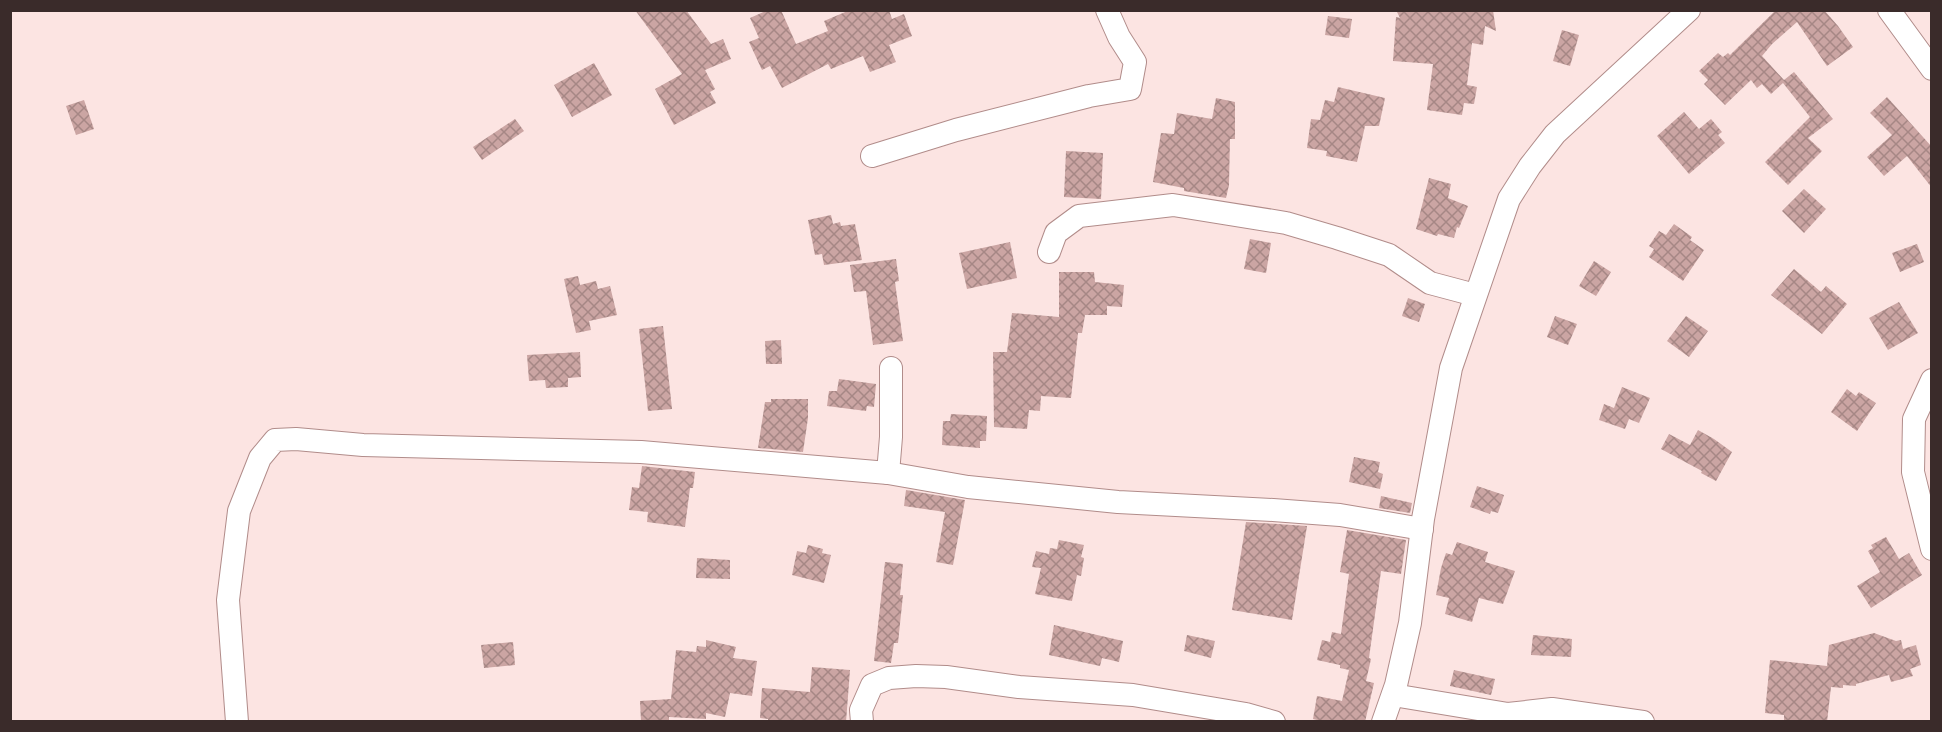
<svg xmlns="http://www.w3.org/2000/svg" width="1942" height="732" font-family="'DejaVu Sans',sans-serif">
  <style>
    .building { fill: url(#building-cross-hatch) }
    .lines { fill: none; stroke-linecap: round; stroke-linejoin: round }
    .minor-casing { stroke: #b18c8a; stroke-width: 24 }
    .minor { stroke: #fff; stroke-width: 22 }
  </style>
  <defs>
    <pattern id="building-cross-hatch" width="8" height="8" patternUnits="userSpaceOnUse" patternTransform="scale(1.5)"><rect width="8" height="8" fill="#cba5a3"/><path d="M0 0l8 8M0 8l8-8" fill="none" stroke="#a68785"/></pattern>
  </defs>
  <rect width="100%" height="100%" fill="#fce4e2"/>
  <g class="building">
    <path d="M635 10H686L711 44 723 39 731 59 705 70 715 89 710 92 716 103 674 125 655 89 682 74Z"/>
    <path d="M768 10H781L796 44 828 31 824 21 850 10H889L892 19 904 14 912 36 889 45 896 62 870 72 863 56 831 69 828 64 782 88 770 66 762 70 749 42 759 38 750 18Z"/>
    <path d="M1396 10H1493L1496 31 1485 26 1483 45 1472 43 1467 85 1477 87 1474 104 1464 103 1462 115 1427 110 1433 64 1393 61 1396 17 1400 18Z"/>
    <path d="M1776 10H1824L1838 26 1853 47 1827 66 1797 22 1772 44 1762 56 1784 80 1794 72 1833 119 1808 138 1822 151 1788 185 1765 162 1810 117 1783 83 1771 94 1762 84 1757 88 1751 80 1725 105 1704 84 1708 80 1699 71 1718 53 1723 57 1728 53 1730 55Z"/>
    <path d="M1328 16 1352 19 1349 38 1325 35Z"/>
    <path d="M1562 30 1579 35 1570 66 1553 61Z"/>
    <path d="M594 63 612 95 572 117 554 85Z"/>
    <path d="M1338 87 1385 98 1379 126H1365L1357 162 1326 156 1327 151 1307 148 1311 119 1320 120 1325 100 1334 102Z"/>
    <path d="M1887 97 1932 147V188L1907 156 1884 176 1867 157 1892 135 1870 113Z"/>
    <path d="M1216 98 1235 102V139H1230L1229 185 1226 198 1184 191V188L1153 182 1161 133 1174 134 1177 113 1212 119Z"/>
    <path d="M84 100 94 129 76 135 66 106Z"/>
    <path d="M1684 112 1699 129 1711 119 1722 132 1718 135 1725 143 1689 174 1657 136Z"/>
    <path d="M515 119 524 131 482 160 473 147Z"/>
    <path d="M1066 151 1103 153 1101 199 1064 197Z"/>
    <path d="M1429 178 1451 184 1448 198 1468 206 1459 228 1457 227 1454 238 1438 234 1437 236 1416 229Z"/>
    <path d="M1804 189 1826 209 1804 233 1782 211Z"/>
    <path d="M831 215 833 224 840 222 841 226 855 224 862 260 824 265 822 254 815 255 808 220Z"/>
    <path d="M1674 224 1692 237 1690 240 1704 250 1683 281 1649 257 1654 249 1649 246 1659 231 1666 235Z"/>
    <path d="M1250 239 1271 243 1266 273 1244 269Z"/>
    <path d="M1010 242 1017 278 967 289 959 253Z"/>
    <path d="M1917 244 1924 262 1900 272 1892 253Z"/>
    <path d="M896 259 899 281 895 282 903 341 873 345 866 291 854 292 850 265Z"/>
    <path d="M1594 261 1611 272 1596 296 1579 286Z"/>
    <path d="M1794 269 1821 292 1826 286 1847 304 1822 334 1771 295Z"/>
    <path d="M1059 272H1094L1095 282 1124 285 1122 307 1107 306V315H1085L1082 333H1078L1071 398 1041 396 1040 411 1029 410 1027 429 994 427 993 352H1007L1012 313 1059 317Z"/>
    <path d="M578 276 580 285 596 281 598 289 610 286 617 315 589 321 591 330 576 333 564 279Z"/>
    <path d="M1408 298 1425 304 1419 322 1402 316Z"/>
    <path d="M1899 302 1918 333 1888 350 1869 318Z"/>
    <path d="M1555 316 1577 324 1568 345 1547 337Z"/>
    <path d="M1686 316 1708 331 1689 357 1667 341Z"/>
    <path d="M663 326 672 409 648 411 639 329Z"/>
    <path d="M781 340 782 364H766L765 341Z"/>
    <path d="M580 352 581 377 568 378V387L546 388 545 380 529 381 527 355Z"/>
    <path d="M839 379 876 384 874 407 867 406 866 411 827 406 829 391H837Z"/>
    <path d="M1622 387 1650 398 1639 423 1629 419 1625 429 1599 420 1604 404 1614 408Z"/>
    <path d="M1847 389 1856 396 1859 392 1876 403 1857 431 1831 412Z"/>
    <path d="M771 399H808V418L803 452 758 448 765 402H771Z"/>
    <path d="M951 414 987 416 986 441H980V448L942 445 943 421H950Z"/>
    <path d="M1698 430 1714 439 1732 452 1716 481 1701 473 1702 471 1661 449 1669 434 1690 445Z"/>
    <path d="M1354 457 1380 462 1378 472 1383 474 1380 489 1349 482Z"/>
    <path d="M642 466 695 472 693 488H690L685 527 647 522 648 512 629 510 632 487 639 488Z"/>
    <path d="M1477 486 1504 495 1498 513 1491 511 1490 514 1470 507Z"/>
    <path d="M906 490 965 500 953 565 936 562 945 512 904 506Z"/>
    <path d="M1381 496 1412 503 1410 513 1379 508Z"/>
    <path d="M1246 522 1307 526 1292 620 1232 610Z"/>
    <path d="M1347 530 1406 540 1401 574 1381 571 1369 658 1371 659 1366 681 1374 683 1365 722H1325L1313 719 1317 696 1342 701 1349 670 1340 668V665L1317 660 1322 640 1330 642 1332 632 1341 634 1349 574 1340 572Z"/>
    <path d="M1886 537 1899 559 1909 553 1922 575 1871 608 1857 586 1880 572 1868 551 1873 548 1871 545Z"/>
    <path d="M1059 540 1084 545 1081 557 1084 558 1081 576 1077 575 1072 601 1035 594 1041 568 1032 567 1036 551 1049 554 1050 548 1057 549Z"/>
    <path d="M1457 542 1488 552 1485 562 1515 571 1503 604 1479 598 1472 622 1445 614 1449 598 1436 595 1441 568 1446 553 1452 555Z"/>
    <path d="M808 545 823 549 822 553 831 555 824 583 792 575 797 551 806 553Z"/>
    <path d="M697 558 730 560V579L696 578Z"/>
    <path d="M885 562 903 564 900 595H903L898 643H894L891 663 874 661Z"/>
    <path d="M1054 625 1123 641 1119 662 1102 658 1100 666 1049 655Z"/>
    <path d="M1874 633 1896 641 1901 640 1903 649 1916 645 1921 665 1910 669 1913 676 1891 682 1889 675 1856 684V686L1843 685V688L1831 687 1827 722 1784 720V715L1765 713 1770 660 1827 666 1829 645Z"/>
    <path d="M1187 635 1215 641 1211 658 1184 651Z"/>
    <path d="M1533 635 1572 639 1571 657 1531 655Z"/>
    <path d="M706 640 736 647 733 658 757 661 752 696 730 693 725 717 706 713V719L669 717V722H641L640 701 671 699 676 650 696 652 697 646 706 647Z"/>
    <path d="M513 642 515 665 484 668 481 645Z"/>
    <path d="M812 667 850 670 846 722H768V719L760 718 762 688 810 692Z"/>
    <path d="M1454 670 1495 679 1491 695 1450 686Z"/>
  </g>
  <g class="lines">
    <defs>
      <g id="minor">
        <path d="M1889 10 1932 69"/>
        <path d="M872 156 956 130 1089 96 1130 89 1135 62 1119 37 1107 10"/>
        <path d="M1049 252 1056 233 1079 216 1173 205 1286 223 1337 238 1389 255 1430 283 1475 295"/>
        <path d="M1932 380 1914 419 1913 472 1932 549"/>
        <path d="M888 473 891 437V368"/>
        <path d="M1393 695 1508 714 1552 709 1643 722"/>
        <path d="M237 722 228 600 239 511 260 458 275 440 296 439 363 445 641 452 888 473 968 487 1118 502 1273 510 1340 515 1422 529"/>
        <path d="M862 722 861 710 872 685 889 678 916 676 946 677 1019 687 1133 695 1246 714 1274 722"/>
        <path d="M1383 722 1396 685 1410 623 1423 519 1451 368 1509 199 1530 166 1555 134 1689 10"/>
      </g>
    </defs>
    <use href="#minor" class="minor-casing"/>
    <use href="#minor" class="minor"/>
  </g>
  <rect width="1942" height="732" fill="none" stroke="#3a2b2a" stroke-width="24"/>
</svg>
